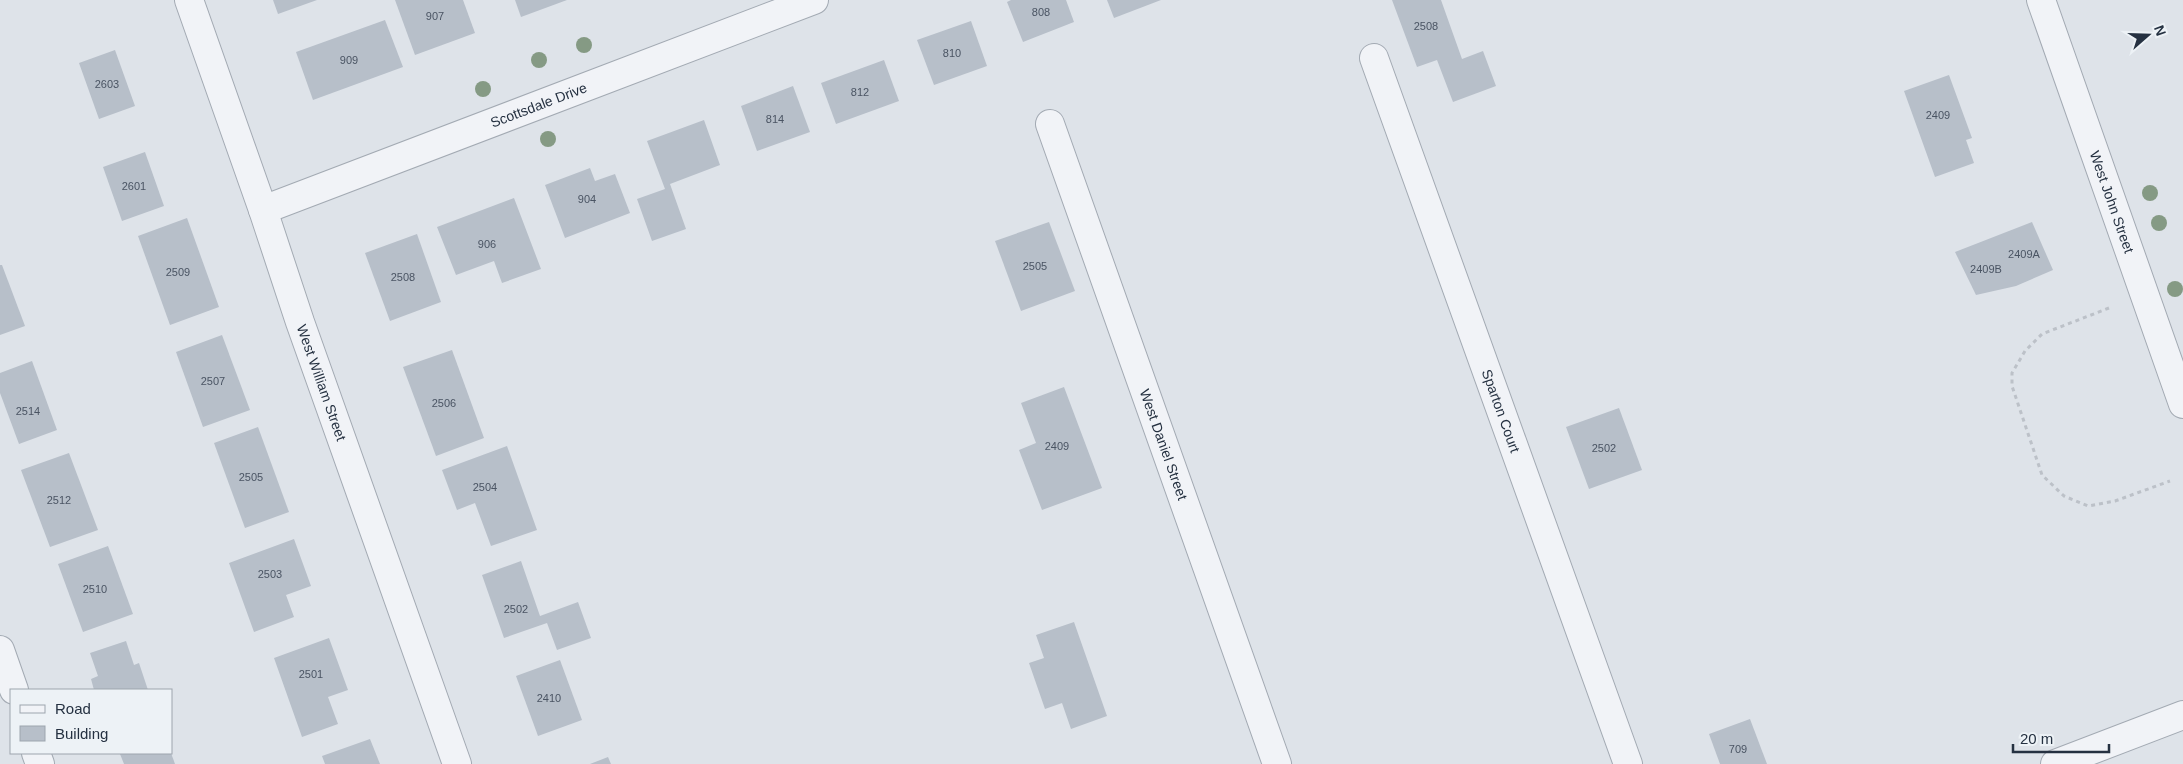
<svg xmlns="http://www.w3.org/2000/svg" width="2183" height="764" font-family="Helvetica,sans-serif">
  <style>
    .building { fill: #b7bfc9 }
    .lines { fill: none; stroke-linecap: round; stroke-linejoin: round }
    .minor-casing { stroke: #a3aab3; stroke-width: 30 }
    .tertiary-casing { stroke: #a3aab3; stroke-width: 30 }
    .path { stroke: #bcc1c8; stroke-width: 3; stroke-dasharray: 4 4; stroke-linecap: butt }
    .minor { stroke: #f1f3f7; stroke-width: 28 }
    .tertiary { stroke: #f1f3f7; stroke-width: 28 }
    .tree { fill: #859a84 }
    .labels { text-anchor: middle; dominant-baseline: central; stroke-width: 4.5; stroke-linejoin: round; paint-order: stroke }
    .number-label { font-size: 11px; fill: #4a5463 }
    .street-label { font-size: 14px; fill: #253141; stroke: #edf2f6 }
  </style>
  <rect width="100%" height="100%" fill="#dee3e9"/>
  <g class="building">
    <path d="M273 0H317L278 14Z"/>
    <path d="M395 0H463L475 33 415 55Z"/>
    <path d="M515 0H567L521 17Z"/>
    <path d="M1011 0H1066L1074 22 1023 42 1007 2Z"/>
    <path d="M1107 0H1161L1114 18Z"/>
    <path d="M1392 0H1441L1462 59 1483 51 1496 86 1453 102 1437 60 1417 67Z"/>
    <path d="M385 20 403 67 313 100 296 52Z"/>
    <path d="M971 21 987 66 934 85 917 40Z"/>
    <path d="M115 50 135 106 99 119 79 63Z"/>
    <path d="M884 60 899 101 836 124 821 83Z"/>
    <path d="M1949 75 1972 138 1966 140 1974 163 1935 177 1904 91Z"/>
    <path d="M793 86 810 132 757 151 741 106Z"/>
    <path d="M704 120 720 165 670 184 686 229 652 241 637 199 665 189 647 141Z"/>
    <path d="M145 152 164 206 122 221 103 167Z"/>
    <path d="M590 168 595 181 615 174 630 213 565 238 545 185Z"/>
    <path d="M514 198 541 269 502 283 494 261 456 275 437 227Z"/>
    <path d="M187 218 219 307 170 325 138 236Z"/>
    <path d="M1049 222 1075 291 1021 311 995 241Z"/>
    <path d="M2032 222 2053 270 2016 286 1976 295 1955 252Z"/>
    <path d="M417 234 441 302 390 321 365 253Z"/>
    <path d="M0 265H2L25 326 0 335Z"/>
    <path d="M222 335 250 410 203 427 176 352Z"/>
    <path d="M452 350 484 438 436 456 403 367Z"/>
    <path d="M32 361 57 430 19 444 0 393V373Z"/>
    <path d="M1064 387 1102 488 1042 510 1019 450 1036 443 1021 403Z"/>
    <path d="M1619 408 1642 470 1589 489 1566 427Z"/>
    <path d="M258 427 289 512 245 528 214 443Z"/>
    <path d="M507 446 537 530 491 546 475 503 457 510 442 470Z"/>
    <path d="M69 453 98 530 50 547 21 470Z"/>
    <path d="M294 539 311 586 286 595 294 617 254 632 229 563Z"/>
    <path d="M108 546 133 614 83 632 58 564Z"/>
    <path d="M521 561 540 616 578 602 591 638 557 650 547 623 504 638 482 575Z"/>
    <path d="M1074 622 1107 716 1071 729 1062 703 1045 709 1029 663 1044 658 1036 635Z"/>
    <path d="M329 638 348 690 328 697 338 724 302 737 274 658Z"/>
    <path d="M126 641 134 665 139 663 148 690H94L91 679 98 676 90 653Z"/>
    <path d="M560 660 582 720 538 736 516 676Z"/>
    <path d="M1750 719 1767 764H1720L1709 734Z"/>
    <path d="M370 739 380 764H325L322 756Z"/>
    <path d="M124 753H171L175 764H124L120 754Z"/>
    <path d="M608 757 611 764H590Z"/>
  </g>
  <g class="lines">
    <defs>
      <g id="minor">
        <path id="s1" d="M189 0 263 210 300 322 457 764"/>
        <path id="s2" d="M2041 0 2183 404"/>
        <path id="s3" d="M1374 58 1628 764"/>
        <path id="s4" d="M1050 124 1277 764"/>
        <path id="s5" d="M263 210 814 0"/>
        <path d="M0 650 14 690"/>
        <path d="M36 753 40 764"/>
      </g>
      <path id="tertiary" d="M2055 764 2183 715"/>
    </defs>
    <use href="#minor" class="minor-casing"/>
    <use href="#tertiary" class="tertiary-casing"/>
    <path class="path" d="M2109 308 2042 334 2025 351 2012 373V386L2042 475 2064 496 2088 506 2115 501 2170 481"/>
    <use href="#minor" class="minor"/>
    <use href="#tertiary" class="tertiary"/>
  </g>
  <g class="tree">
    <circle cx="584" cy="45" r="8"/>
    <circle cx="539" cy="60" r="8"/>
    <circle cx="483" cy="89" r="8"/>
    <circle cx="548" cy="139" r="8"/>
    <circle cx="2150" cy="193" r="8"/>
    <circle cx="2159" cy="223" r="8"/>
    <circle cx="2175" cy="289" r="8"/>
  </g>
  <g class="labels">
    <g class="number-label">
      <text x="1041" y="12">808</text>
      <text x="435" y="16">907</text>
      <text x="1426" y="26">2508</text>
      <text x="952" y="53">810</text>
      <text x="349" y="60">909</text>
      <text x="107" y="84">2603</text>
      <text x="860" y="92">812</text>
      <text x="1938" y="115">2409</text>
      <text x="775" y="119">814</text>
      <text x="134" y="186">2601</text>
      <text x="587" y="199">904</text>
      <text x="487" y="244">906</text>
      <text x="2024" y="254">2409A</text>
      <text x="1035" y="266">2505</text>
      <text x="1986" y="269">2409B</text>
      <text x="178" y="272">2509</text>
      <text x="403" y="277">2508</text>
      <text x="213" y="381">2507</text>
      <text x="444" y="403">2506</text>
      <text x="28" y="411">2514</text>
      <text x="1057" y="446">2409</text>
      <text x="1604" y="448">2502</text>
      <text x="251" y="477">2505</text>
      <text x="485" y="487">2504</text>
      <text x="59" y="500">2512</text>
      <text x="270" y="574">2503</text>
      <text x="95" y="589">2510</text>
      <text x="516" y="609">2502</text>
      <text x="311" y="674">2501</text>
      <text x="549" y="698">2410</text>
      <text x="1738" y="749">709</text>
    </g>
    <g class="street-label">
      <text stroke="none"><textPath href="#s5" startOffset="295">Scottsdale Drive</textPath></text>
      <text stroke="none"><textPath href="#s2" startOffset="214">West John Street</textPath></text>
      <text stroke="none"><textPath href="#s1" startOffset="405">West William Street</textPath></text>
      <text stroke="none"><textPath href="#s3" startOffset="375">Sparton Court</textPath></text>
      <text stroke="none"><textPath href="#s4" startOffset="340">West Daniel Street</textPath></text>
    </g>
  </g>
  <rect x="10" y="689" width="162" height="65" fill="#edf2f6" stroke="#9da5ae"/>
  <rect x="20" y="705" width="25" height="8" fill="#f1f3f7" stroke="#9da5ae"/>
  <text x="55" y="714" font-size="15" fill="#253141">Road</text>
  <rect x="20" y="726" width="25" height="15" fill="#b7bfc9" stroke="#9da5ae"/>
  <text x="55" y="739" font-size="15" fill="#253141">Building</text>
  <g transform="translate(2148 35) rotate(70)" stroke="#edf2f6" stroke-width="4" paint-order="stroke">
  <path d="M0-4L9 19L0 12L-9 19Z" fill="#253141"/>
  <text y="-8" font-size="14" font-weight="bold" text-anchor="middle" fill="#253141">N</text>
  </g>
  <path d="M2013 744v8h96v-8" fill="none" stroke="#253141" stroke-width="2.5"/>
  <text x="2020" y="744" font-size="15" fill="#253141" stroke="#edf2f6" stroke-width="4" paint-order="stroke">20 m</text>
</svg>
